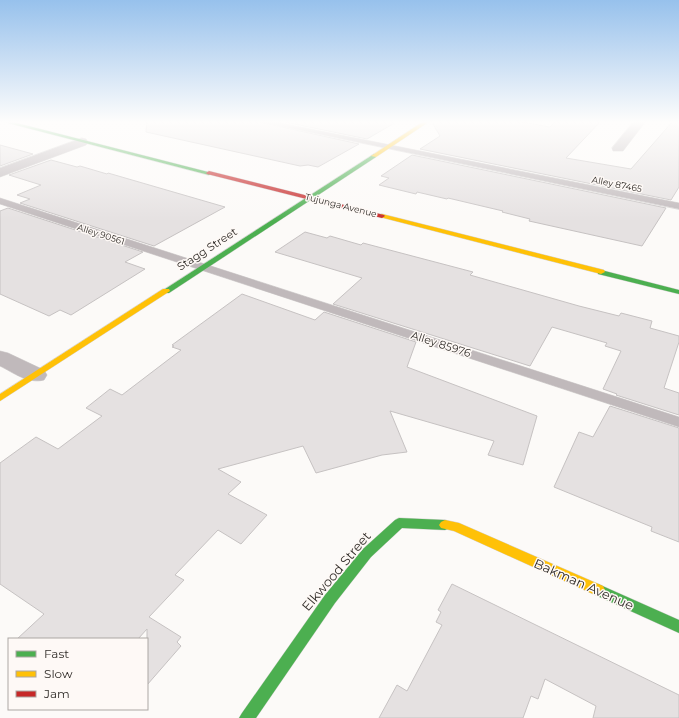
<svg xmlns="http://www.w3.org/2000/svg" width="679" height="718" font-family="Montserrat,sans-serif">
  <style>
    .building { fill: #e5e1e1; stroke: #c6c2c2 }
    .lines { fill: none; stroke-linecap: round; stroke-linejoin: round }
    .lane-casing { stroke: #d7d5d4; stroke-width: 1 }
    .street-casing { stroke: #d7d5d4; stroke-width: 1 }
    .fast-casing { stroke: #d7d5d4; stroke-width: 1 }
    .slow-casing { stroke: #d7d5d4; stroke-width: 1 }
    .jam-casing { stroke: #d7d5d4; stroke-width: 1 }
    .lane { fill: #c0b9bb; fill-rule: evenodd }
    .street { fill: #c0b9bb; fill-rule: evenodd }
    .fast { fill: #4caf50; fill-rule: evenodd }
    .slow { fill: #ffc107; fill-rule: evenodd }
    .jam { fill: #c62828; fill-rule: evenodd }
    .labels { text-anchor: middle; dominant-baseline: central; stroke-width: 3; stroke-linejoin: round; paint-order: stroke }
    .far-street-label { font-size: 9px; fill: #312d29; stroke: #fef9f6 }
    .street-label { font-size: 11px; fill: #312d29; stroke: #fef9f6 }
    .near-street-label { font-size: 13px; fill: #312d29; stroke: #fef9f6 }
  </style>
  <rect width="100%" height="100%" fill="#fcfaf8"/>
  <g class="building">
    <path d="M147 121H255L359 144 318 167 308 165 300 166 146 132Z"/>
    <path d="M280 121H398L367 139Z"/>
    <path d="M435 121H517L550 127 556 121H601L566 158 631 169 673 121H679V187L671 200 420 149 440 136 433 124Z"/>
    <path d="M0 145 33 154 0 166Z"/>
    <path d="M412 155 666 208 642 246 529 221 530 219 502 212 503 211 448 198 447 199 417 192 416 194 379 185 389 178 381 176Z"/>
    <path d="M51 160 77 167 80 166 107 174 108 173 225 207 154 246 20 203 30 199 17 195 41 185 9 175Z"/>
    <path d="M8 208 143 252 125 262 145 269 71 315 60 310 49 316 0 294V211Z"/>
    <path d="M305 232 327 238 330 236 361 245 363 243 473 272 470 275 579 306 619 316 621 313 652 321 650 328 679 336V342L664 388 679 393V415L616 395 617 394 603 389 621 351 605 346 607 343 552 327 530 366 333 304 362 278 275 252Z"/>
    <path d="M242 294 315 320 324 312 416 342 407 367 537 416 523 465 488 455 494 441 390 411 407 452 382 455 316 473 303 446 218 469 241 482 228 494 267 515 241 544 218 530 175 575 184 580 149 617 181 637 177 642 181 646 147 685V629L138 639H17L44 614 0 584V463L36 437 58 449 102 416 86 408 110 389 122 395 181 350 172 347 174 346 172 345Z"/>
    <path d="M610 406 679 428V542L651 531 652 527 554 487 579 432 593 437Z"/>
    <path d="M452 584 679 695V718H593L596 706 545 679 538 699 531 696 523 718H379L397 685 407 691 442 625 436 622 441 612 438 610Z"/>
  </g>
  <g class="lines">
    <defs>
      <g id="lane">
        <path d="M256 121H271L679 203V209Z"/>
        <path d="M0 198 679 417V427L0 204Z"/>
      </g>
      <g id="street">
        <path d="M634 121H646L623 151H613L612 148Z"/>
        <path d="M82 138 86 139 88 142 86 145 0 177V168Z"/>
        <path d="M0 351 8 353 44 370 47 375 44 380C28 384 14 373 0 366Z"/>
      </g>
      <g id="fast">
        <path d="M0 121H9L212 173 209 175Z"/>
        <path d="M374 154 376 155V157L169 293H163L162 291Z"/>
        <path d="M598 270H601L679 290V294L598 274Z"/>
        <path d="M399 518 445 520 449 522 451 525 449 528 445 530 402 528 371 557 335 603 256 718H239L242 713 325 595 363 549 395 520Z"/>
        <path d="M598 584 679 620V633L593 594 591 590 593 586Z"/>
      </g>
      <g id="slow">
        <path d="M424 121H430L376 157 371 156Z"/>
        <path d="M382 214 604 270 605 272 601 274 380 217V215Z"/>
        <path d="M163 289H169L170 291 0 401V394Z"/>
        <path d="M445 520 459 523 603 586 605 590 603 594 598 596 593 594 454 531 441 528 439 525 441 522Z"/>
      </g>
      <path id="jam" d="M209 171 384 215 385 216 382 218 207 174 206 173Z"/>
    </defs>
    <use href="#lane" class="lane-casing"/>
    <use href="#street" class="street-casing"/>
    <use href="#fast" class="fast-casing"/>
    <use href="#slow" class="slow-casing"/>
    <use href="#jam" class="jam-casing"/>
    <use href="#lane" class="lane"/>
    <use href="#street" class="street"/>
    <use href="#fast" class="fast"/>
    <use href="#slow" class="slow"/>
    <use href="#jam" class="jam"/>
  </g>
  <linearGradient id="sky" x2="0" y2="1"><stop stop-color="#97c1ec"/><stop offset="0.55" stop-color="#fefdfc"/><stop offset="1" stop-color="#fefdfc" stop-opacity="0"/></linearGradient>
  <rect width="679" height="222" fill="url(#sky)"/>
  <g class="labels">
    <g class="far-street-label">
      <text transform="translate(617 184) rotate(11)">Alley 87465</text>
      <text transform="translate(341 205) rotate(14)">Tujunga Avenue</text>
      <text transform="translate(101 234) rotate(18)">Alley 90561</text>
    </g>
    <g class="street-label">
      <text transform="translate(207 249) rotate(-33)">Stagg Street</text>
      <text transform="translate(441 344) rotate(18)">Alley 85976</text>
    </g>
    <g class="near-street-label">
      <text transform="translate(336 571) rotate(-50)">Elkwood Street</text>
      <text transform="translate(584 584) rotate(24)">Bakman Avenue</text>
    </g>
  </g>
  <rect x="8" y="638" width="140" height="72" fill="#fef9f6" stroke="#aca7a4"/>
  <rect x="16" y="651" width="20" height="6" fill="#4caf50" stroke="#aca7a4"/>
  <text x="44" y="658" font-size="12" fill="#312d29">Fast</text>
  <rect x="16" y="671" width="20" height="6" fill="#ffc107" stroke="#aca7a4"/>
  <text x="44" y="678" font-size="12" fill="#312d29">Slow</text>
  <rect x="16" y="691" width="20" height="6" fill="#c62828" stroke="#aca7a4"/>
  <text x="44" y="698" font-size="12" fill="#312d29">Jam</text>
</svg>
